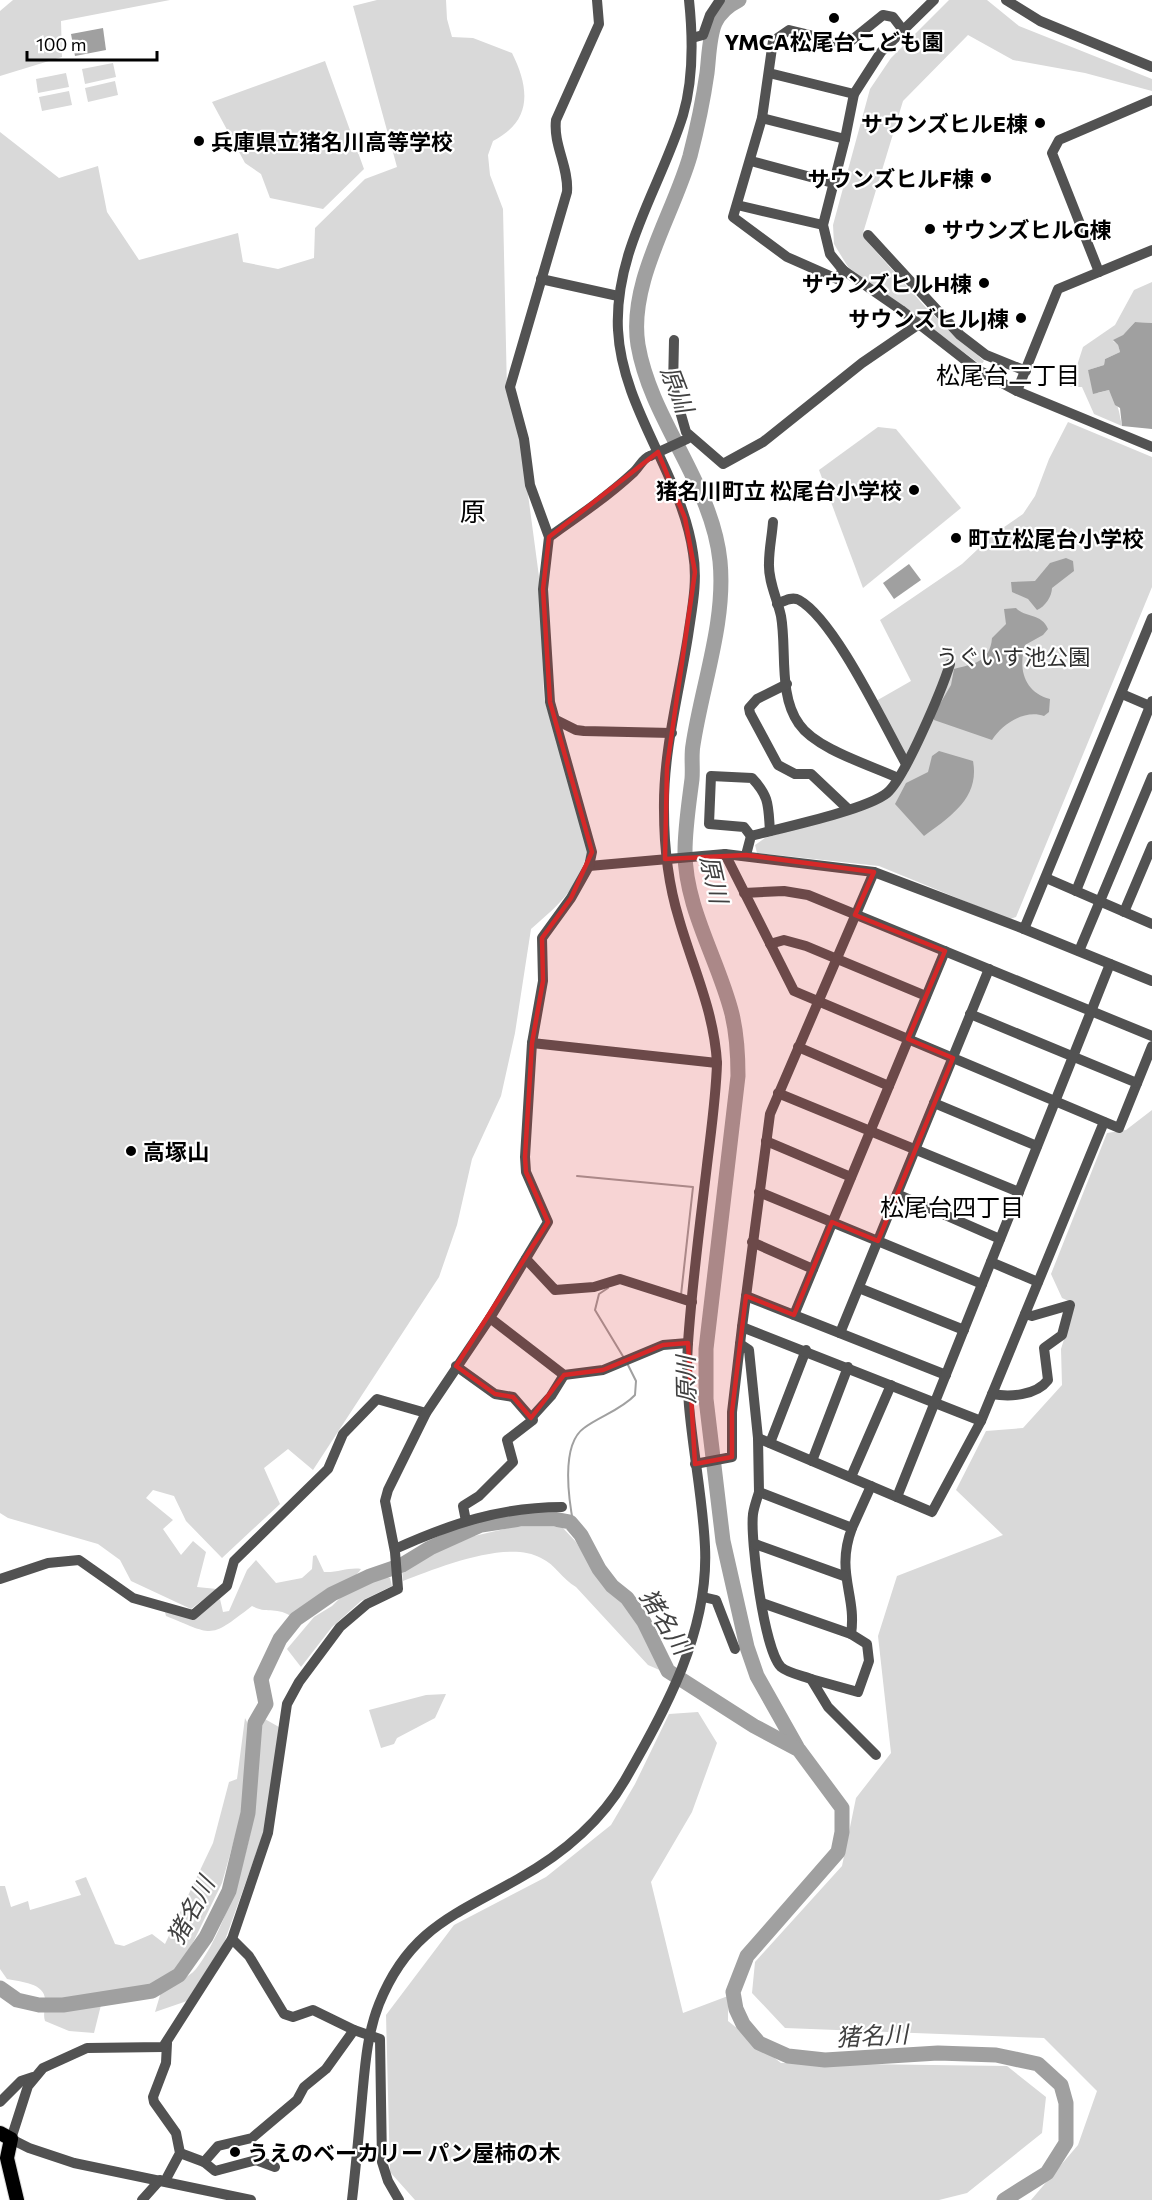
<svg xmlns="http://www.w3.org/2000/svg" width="1152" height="2200" font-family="Commissioner,'Noto Sans JP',sans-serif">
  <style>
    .green { fill: #d9d9d9 }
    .water { fill: #a0a0a0 }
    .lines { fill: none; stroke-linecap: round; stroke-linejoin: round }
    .stream { stroke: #a0a0a0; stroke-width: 2 }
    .river { stroke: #a0a0a0; stroke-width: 15 }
    .major-casing { stroke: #dbdbdb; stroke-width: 16 }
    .minor { stroke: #525252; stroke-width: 10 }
    .major { stroke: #000; stroke-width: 14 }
    .minor-bridge { stroke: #525252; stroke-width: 10 }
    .marked { fill: #d62828; fill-opacity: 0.2; stroke: #d62828; stroke-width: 4.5; stroke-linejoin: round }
    .poi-dot { fill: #000; stroke: #fff; stroke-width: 2 }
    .labels { text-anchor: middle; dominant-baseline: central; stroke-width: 4.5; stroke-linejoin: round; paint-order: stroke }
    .poi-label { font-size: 22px; font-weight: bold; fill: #000; stroke: #fff; text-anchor: end }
    .park-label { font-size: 22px; fill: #303030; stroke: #fff }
    .neighbourhood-label { font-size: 24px; fill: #000; stroke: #fff }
    .water-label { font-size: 24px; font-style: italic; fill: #414141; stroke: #fff }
    .quarter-label { font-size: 26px; fill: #000; stroke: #fff }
  </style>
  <rect width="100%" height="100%" fill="#fff"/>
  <g class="green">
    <path d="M13 0H170L61 21 62 57 0 76V11Z"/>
    <path d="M377 0H446L447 19 452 37 473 38 512 53C530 89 532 121 493 141L488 155 490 175 503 209 507 391 521 442 540 584 544 699 589 844C581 886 561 903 531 929L515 1033 501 1096 472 1159 457 1225 439 1277 313 1470 288 1449 264 1468 280 1504 222 1558 186 1521 174 1496 153 1490 146 1498 173 1520 163 1529 181 1555 193 1541 206 1552 197 1587 217 1589 191 1609 131 1581 120 1560 98 1544 8 1518 0 1513V132L59 178 98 166 107 212 139 260 238 233 243 262 278 269 314 258 315 228 365 179 397 167 353 6Z"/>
    <path d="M949 0H987L1019 26 1152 79V91L1085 73 1013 60 968 35 903 101 863 233 864 238 928 310 984 361 981 365 848 267 834 244 833 225 870 89 891 58Z"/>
    <path d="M325 61 364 169 323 209 270 198 261 174 245 163 212 102Z"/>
    <path d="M113 63 116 77 85 84 82 69Z"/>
    <path d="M66 73 69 87 38 93 36 79Z"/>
    <path d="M115 81 118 95 88 102 85 88Z"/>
    <path d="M69 91 72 105 42 111 39 97Z"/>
    <path d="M1152 282V323L1135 322 1123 335 1113 341 1118 345 1120 352 1105 359 1104 365 1088 370 1098 393 1109 390C1118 401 1119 412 1122 426L1094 414 1082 387H1070L1083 347 1115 325 1134 290Z"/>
    <path d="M1068 422 1152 457V587L1016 917 1010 919 1001 916 879 866 757 853 755 845 765 838 877 804 893 793 908 772 876 701 911 681 880 620 962 564 994 534 1023 514 1035 496 1049 459Z"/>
    <path d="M878 427 896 429 961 508 863 588 819 470Z"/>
    <path d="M1152 1110V2200H1031L1078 2145 1097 2091 1044 2038 785 2028 752 1993 755 1962 842 1866 856 1798 891 1753 878 1636 897 1576 1003 1535 956 1490 986 1431 1023 1428 1062 1385 1061 1349 1075 1304 1062 1298 1051 1274 1107 1133 1126 1130Z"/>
    <path d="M513 1527H562L576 1542 597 1576 623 1603 649 1639 664 1672 648 1665 576 1587C562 1579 556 1565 541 1558 507 1539 437 1568 403 1581L402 1570 461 1539Z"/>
    <path d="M316 1555 324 1572C337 1573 349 1567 361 1569 351 1584 331 1583 319 1595 311 1605 307 1610 294 1618 275 1605 269 1615 252 1606 209 1639 215 1636 166 1616L165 1612 194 1618 220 1599 223 1612 229 1611 247 1570 256 1560 276 1583 302 1578 312 1569 313 1556Z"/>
    <path d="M384 1576 390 1578 392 1586 361 1601 332 1627 301 1667 287 1649 314 1617 332 1606 348 1590Z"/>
    <path d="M446 1694 435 1718 397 1738 394 1744 381 1748 369 1710 426 1695Z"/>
    <path d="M698 1712 717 1743 692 1812 651 1882 683 2013 728 1996V2021L781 2063 1007 2066 1046 2097 1042 2133 967 2193 939 2200H415L390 2172 386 2015 454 1925 546 1877 611 1825 635 1784 669 1714Z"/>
    <path d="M245 1718 248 1724V1749L243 1808 222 1883 182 1965 149 1989 103 1997 94 2033 69 2031 45 2021C43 2015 45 2009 45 2002 47 1983 21 1982 7 1979L0 1969V1886H5L11 1907 28 1901 30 1910 81 1895 75 1881 86 1877 115 1944 124 1946 152 1934 165 1944 213 1843 229 1782 237 1779Z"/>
    <path d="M263 1718 279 1727 267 1823 224 1943 187 2001 155 2012 161 1992C171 1983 188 1979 196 1969 224 1935 252 1846 255 1801 257 1778 255 1739 263 1718Z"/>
  </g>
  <g class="water">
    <path d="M103 28 106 50 75 56 71 34Z"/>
    <path d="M1135 322 1152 323V429L1122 426 1120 408 1115 405 1109 390 1093 394 1088 370 1104 365 1105 359 1120 352 1118 345 1113 340 1123 335Z"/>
    <path d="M1066 558 1073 561 1074 571 1052 588C1052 596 1045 607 1037 610L1028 599 1012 592 1011 582 1035 581 1050 563Z"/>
    <path d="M909 564 921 580 894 599 883 583Z"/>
    <path d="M1016 608C1025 618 1042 613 1048 629L1043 635 1025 645C1018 669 1024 692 1050 699L1049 712 1044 716C1025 709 1002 724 992 740L934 720V714L951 685 954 669C972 664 990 663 992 638L1006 624 1004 609Z"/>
    <path d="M939 751 973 761C980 798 950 817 924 836L895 804 906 783 928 772 932 756Z"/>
  </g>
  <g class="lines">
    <g class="stream">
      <path d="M577 1176 693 1187 681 1295"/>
      <path d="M608 1288 599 1294 595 1310 624 1358"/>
      <path d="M574 1527C569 1502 560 1445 584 1428 600 1416 621 1410 635 1395L636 1381 627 1363"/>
    </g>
    <g class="river">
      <path d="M739 0C729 5 720 12 715 23 709 37 709 57 707 73 703 101 697 129 690 156 673 215 628 283 638 345 651 421 712 483 720 561 726 622 702 685 693 745 691 756 693 767 692 779 689 803 685 828 685 852 685 908 719 961 732 1014 737 1035 738 1055 738 1076L706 1349V1399L723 1541 747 1647 757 1676 797 1747"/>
      <path d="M0 1988 17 2000 39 2005H63L152 1991 179 1975 206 1937 229 1891 248 1813 255 1723 266 1704 261 1679 280 1639 296 1619 332 1594 370 1576 402 1565 430 1548 481 1525 520 1519H554L570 1522 581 1535 599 1569 612 1586 627 1598 644 1622 668 1671 754 1726 799 1750 842 1808V1832L838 1852 747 1956 733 1992 736 2009 743 2024 759 2043 788 2056 825 2060 938 2053 996 2055 1038 2064 1061 2085 1066 2103V2143L1047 2173 1004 2200"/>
    </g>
    <defs>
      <path id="major" d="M0 2133 11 2139 7 2158 17 2200"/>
    </defs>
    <use href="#major" class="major-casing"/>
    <g class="minor">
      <path d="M934 0 881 52 854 94 845 139 823 225 830 254 843 270 901 310 978 370 1017 391 1152 447"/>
      <path d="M1006 0 1040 21 1152 67"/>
      <path d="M692 38 703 35 710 15 720 0"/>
      <path d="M769 73 854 94"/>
      <path d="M762 118 845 139"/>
      <path d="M751 161 833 183"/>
      <path d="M737 205 823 225"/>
      <path d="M868 235 960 335 986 355 1026 371"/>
      <path d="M843 270 837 279 787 257 733 217 762 118 773 41 789 30 847 44 883 15 893 17 903 30"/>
      <path d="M1099 272 1052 153 1059 140 1152 100"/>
      <path d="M541 279 618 296"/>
      <path d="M674 340 673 387 686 432 723 464 763 442 862 363 919 324"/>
      <path d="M1017 391 1058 289 1152 250"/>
      <path d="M773 522C772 536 769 549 769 563 768 581 777 598 781 616 787 649 778 695 799 724 816 749 870 765 898 778"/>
      <path d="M549 537C579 516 608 496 634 472 640 466 643 458 650 456"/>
      <path d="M777 604C784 601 792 596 799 600 835 620 884 725 906 764"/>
      <path d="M787 684 757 699 749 708 750 713 778 765 795 774H811L848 809"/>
      <path d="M1122 694 1152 707"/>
      <path d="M556 720 576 730 584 731 672 733"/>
      <path d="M751 836 744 827 709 824 711 776 752 778C770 797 768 806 770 831"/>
      <path d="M725 854 794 991 1119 1128 1152 1046"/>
      <path d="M746 855 751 836C781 828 866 810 887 793 905 778 942 689 950 664"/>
      <path d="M589 866 725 854 874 872 1024 929 1152 618"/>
      <path d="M1046 878 1152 924"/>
      <path d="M1076 891 1152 701"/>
      <path d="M744 893 784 891 808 895 1152 1036"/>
      <path d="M1124 912 1152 846"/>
      <path d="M1024 929 1152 981"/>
      <path d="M770 944 784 940 806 946 926 996"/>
      <path d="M1079 951 1152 777"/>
      <path d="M970 1014 1137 1083"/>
      <path d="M532 1043 717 1063"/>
      <path d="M798 1047 889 1086"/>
      <path d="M778 1093 1019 1192"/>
      <path d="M934 1103 1037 1146"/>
      <path d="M766 1141 851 1177"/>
      <path d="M759 1192 982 1284"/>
      <path d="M897 1194 1000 1239"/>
      <path d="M752 1242 813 1269"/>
      <path d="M526 1259 555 1290 594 1287 620 1279 692 1302"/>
      <path d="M991 1262 1038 1282"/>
      <path d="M859 1288 964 1330"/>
      <path d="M746 1296 946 1375"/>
      <path d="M794 1315 945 951"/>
      <path d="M490 1318 548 1222 526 1172 525 1157 532 1043 543 981 542 938 571 898 589 866 592 852 550 702 543 589 549 537 530 485 524 439 510 387 567 192C569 167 553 145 556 120L599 24 597 0"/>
      <path d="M742 1327 770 1114 874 872"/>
      <path d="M840 1333 989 969"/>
      <path d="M740 1344 749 1350 758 1438 759 1492 852 1528C835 1573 857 1595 851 1634L867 1644 869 1661 858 1692 811 1679 828 1707 876 1755"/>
      <path d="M456 1366 495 1394 513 1397 533 1420 507 1440 513 1462 479 1496 463 1506 466 1521"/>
      <path d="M992 1394C1009 1397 1036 1396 1048 1380L1044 1348 1062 1335 1070 1305 1032 1316 1025 1314"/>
      <path d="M531 1418 551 1396 564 1375"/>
      <path d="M758 1438 932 1512 981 1421 1104 1122"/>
      <path d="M770 1443 806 1350"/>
      <path d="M812 1461 848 1367"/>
      <path d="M695 1464 732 1457V1412L742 1327 981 1421"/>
      <path d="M851 1477 891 1385"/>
      <path d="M759 1492C757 1499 754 1507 753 1514 750 1539 764 1650 781 1667 788 1673 803 1676 811 1679"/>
      <path d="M897 1497 1110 964"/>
      <path d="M852 1528 871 1486"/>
      <path d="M755 1544 844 1576"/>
      <path d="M395 1549C450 1524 501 1507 562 1507"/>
      <path d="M0 1579 48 1563 79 1560 133 1598 193 1615 227 1586 234 1561 328 1469 343 1434 377 1399 426 1413"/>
      <path d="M703 1597 716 1600 735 1649"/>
      <path d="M762 1603 851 1634"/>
      <path d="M232 1939 249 1956 284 2014 293 2017 313 2010 354 2030 380 2039 382 2162 388 2181 399 2200"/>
      <path d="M0 2102 21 2081 33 2077"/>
      <path d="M180 2153 204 2162 215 2171 256 2160 275 2167"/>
      <path d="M204 2162 218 2146 252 2138 297 2100 304 2087 326 2069 354 2030"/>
      <path d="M165 2181 180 2153 176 2133 154 2102 153 2097 166 2063 167 2043"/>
      <path d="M142 2200 160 2180"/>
      <path d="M251 2200 74 2163 29 2148 11 2139 28 2086 43 2068 87 2048 163 2047 232 1939 268 1833 287 1704 299 1682 340 1627 367 1604 398 1589 395 1552 385 1501 388 1490 426 1413 490 1318 564 1375 603 1370 663 1345 688 1343"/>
      <path d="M352 2200C356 2166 359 2132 362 2098 365 2066 367 2034 379 2004 409 1929 455 1915 518 1879 561 1855 600 1823 625 1780 666 1709 709 1631 705 1547 702 1479 683 1412 688 1343 692 1284 700 1224 707 1165 711 1131 716 1097 717 1063 714 1011 693 968 679 919 668 883 664 848 664 810 663 752 679 693 688 636 692 608 698 581 693 553 682 475 622 409 618 330 614 252 661 186 683 115 694 78 693 38 689 0"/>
    </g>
    <use href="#major" class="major"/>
    <path class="minor-bridge" d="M650 456 687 439"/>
  </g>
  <path class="marked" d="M658 452 685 518 695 572 667 767 665 859 746 855 874 872 855 915 945 951 908 1039 953 1058 878 1241 832 1222 794 1315 746 1296 732 1412V1457L695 1464 688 1343 663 1345 603 1370 564 1375 531 1418 513 1397 495 1394 456 1366 548 1222 526 1172 525 1157 532 1043 543 981 542 938 571 898 592 852 550 702 543 589 549 537Z"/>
  <g class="poi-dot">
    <circle cx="834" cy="18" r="6"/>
    <circle cx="1040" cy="123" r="6"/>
    <circle cx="199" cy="141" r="6"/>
    <circle cx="986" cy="178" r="6"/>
    <circle cx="930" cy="229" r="6"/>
    <circle cx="984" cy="283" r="6"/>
    <circle cx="1021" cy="318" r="6"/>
    <circle cx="914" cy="490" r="6"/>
    <circle cx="956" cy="538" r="6"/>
    <circle cx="131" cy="1151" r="6"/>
    <circle cx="235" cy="2152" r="6"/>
  </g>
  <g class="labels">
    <g class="poi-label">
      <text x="834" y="41" text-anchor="middle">YMCA松尾台こども園</text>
      <text x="1028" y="123">サウンズヒルE棟</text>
      <text x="211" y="141" text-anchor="start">兵庫県立猪名川高等学校</text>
      <text x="974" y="178">サウンズヒルF棟</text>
      <text x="942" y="229" text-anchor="start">サウンズヒルG棟</text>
      <text x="972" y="283">サウンズヒルH棟</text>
      <text x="1009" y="318">サウンズヒルJ棟</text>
      <text x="902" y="490">猪名川町立 松尾台小学校</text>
      <text x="968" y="538" text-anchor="start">町立松尾台小学校</text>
      <text x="143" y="1151" text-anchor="start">高塚山</text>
      <text x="247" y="2152" text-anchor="start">うえのベーカリー パン屋柿の木</text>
    </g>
    <g class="park-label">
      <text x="1013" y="656">うぐいす池公園</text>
    </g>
    <g class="neighbourhood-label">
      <text x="1008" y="374">松尾台二丁目</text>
      <text x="952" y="1206">松尾台四丁目</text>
    </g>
    <g class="water-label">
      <text transform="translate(678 389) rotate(69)">原川</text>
      <text transform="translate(715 879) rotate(77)">原川</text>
      <text transform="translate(685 1380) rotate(-91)">原川</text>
      <text transform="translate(666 1621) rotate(58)">猪名川</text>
      <text transform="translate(190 1910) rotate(-62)">猪名川</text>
      <text transform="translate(872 2035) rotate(-3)">猪名川</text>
    </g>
    <g class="quarter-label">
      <text x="473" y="510">原</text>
    </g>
  </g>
  <path d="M27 51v9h130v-9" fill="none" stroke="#000000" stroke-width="3"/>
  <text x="36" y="51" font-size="18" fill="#000000" stroke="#ffffff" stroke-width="4.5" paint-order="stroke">100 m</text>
</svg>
